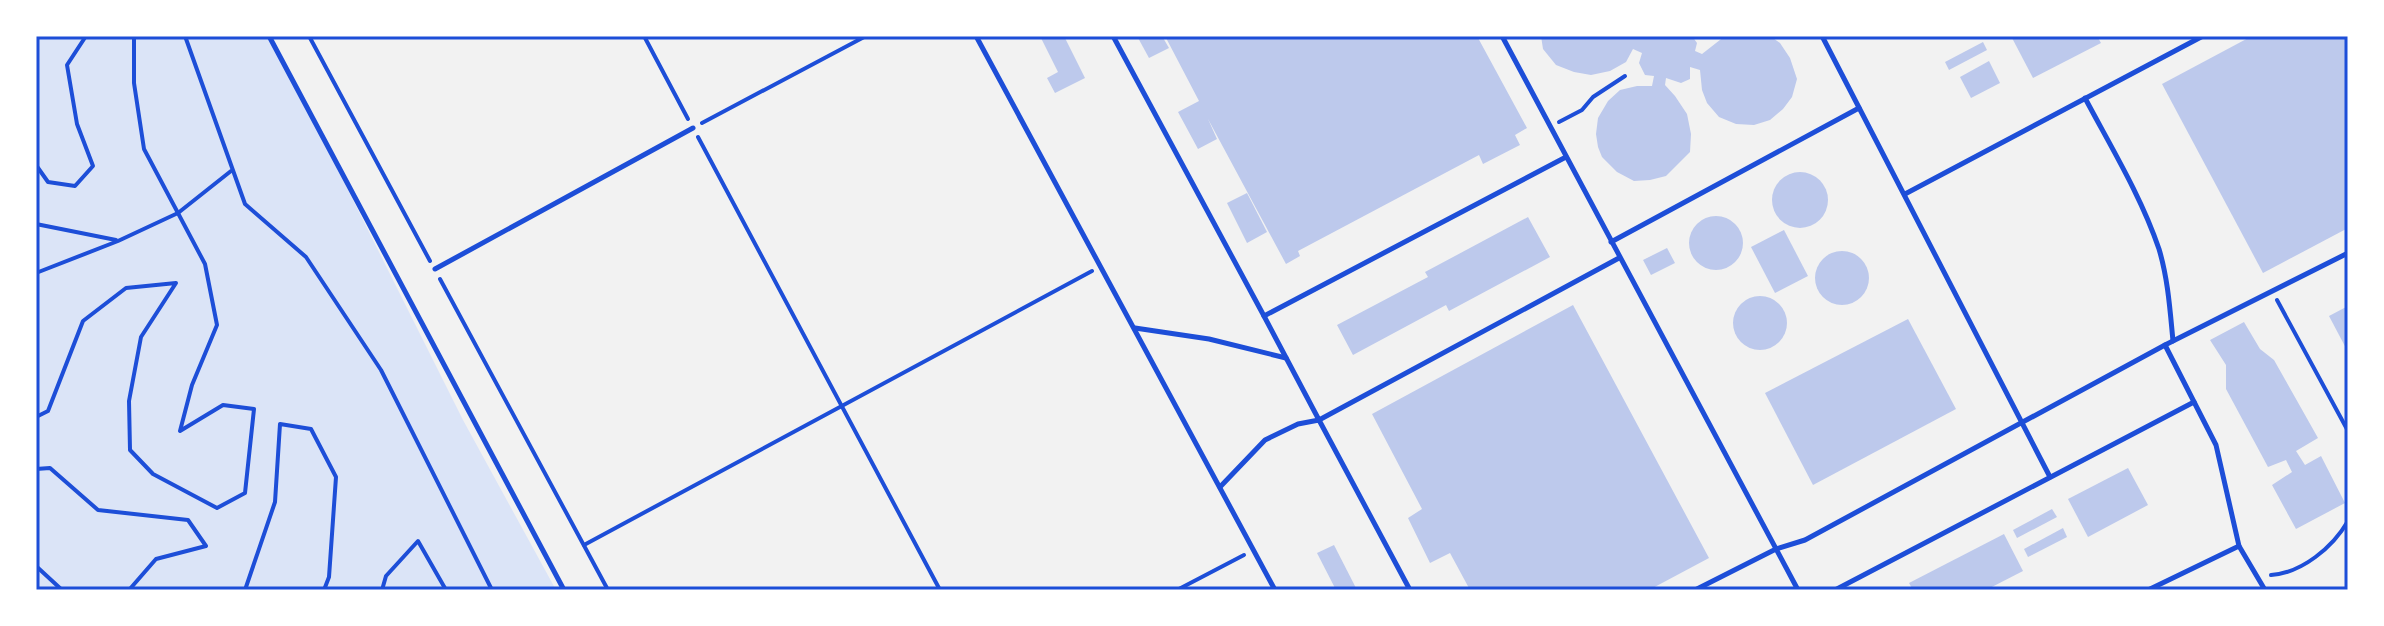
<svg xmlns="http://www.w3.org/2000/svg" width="2384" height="626" font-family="'Fira Sans',sans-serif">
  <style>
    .green { fill: #dbe4f7 }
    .building { fill: #bdc9ec }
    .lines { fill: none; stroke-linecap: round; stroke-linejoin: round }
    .path { stroke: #1d4ed8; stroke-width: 4 }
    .service { stroke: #1d4ed8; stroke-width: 5 }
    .neatline { fill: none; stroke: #1d4ed8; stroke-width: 3 }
  </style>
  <rect width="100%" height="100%" fill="#f2f2f2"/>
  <path class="green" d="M36 36H271L463 420 556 590H36Z"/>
  <g class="building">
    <path d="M1045 36H1064L1085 78 1055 93 1047 78 1058 72 1041 38Z"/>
    <path d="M1137 36H1162L1169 48 1149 58Z"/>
    <path d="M1165 36H1477L1527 128 1515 135 1520 145 1483 164 1479 155 1298 251 1300 256 1286 264 1208 119 1217 139 1198 149 1178 112 1199 101Z"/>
    <path d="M1541 36H1636V38H1645L1646 36H1692L1697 43 1695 51 1702 54 1725 36H1770L1780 43 1790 58 1797 79 1792 97 1783 109 1770 120 1754 125 1736 124 1719 117 1707 103 1702 90 1700 70 1690 67V79L1681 83 1666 78 1665 85 1675 96 1687 114 1691 134 1690 152 1666 176 1650 180 1634 181 1617 172 1602 157 1598 147 1596 134 1598 118 1608 101 1620 90 1637 86H1652L1654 76 1645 75 1639 63 1642 53 1633 49 1626 62 1610 71 1591 75 1574 72 1556 65 1543 49Z"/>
    <path d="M2011 36H2097L2101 43 2033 78Z"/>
    <path d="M2252 36H2348V228L2263 273 2162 84Z"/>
    <path d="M1983 42 1987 50 1949 70 1945 62Z"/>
    <path d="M1989 61 2000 83 1971 98 1960 77Z"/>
    <circle cx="1800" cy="200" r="28"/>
    <path d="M1247 193 1267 232 1247 243 1227 203Z"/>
    <circle cx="1716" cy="243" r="27"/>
    <path d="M1528 217 1550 257 1449 311 1446 305 1353 355 1337 325 1428 277 1425 272Z"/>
    <path d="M1784 230 1808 276 1775 293 1751 247Z"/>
    <path d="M1667 248 1675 263 1651 275 1643 260Z"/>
    <circle cx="1842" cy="278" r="27"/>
    <circle cx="1760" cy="323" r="27"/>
    <path d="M1573 305 1709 558 1649 590H1470L1450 553 1430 563 1408 518 1422 509 1372 414Z"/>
    <path d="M2348 306V352L2329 316Z"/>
    <path d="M1908 319 1956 409 1813 485 1765 393Z"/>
    <path d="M2244 322 2260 349 2274 360 2318 438 2296 451 2305 465 2321 456 2345 503 2296 529 2272 485 2292 472 2286 460 2268 467 2226 389V365L2210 340Z"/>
    <path d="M2128 468 2148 505 2088 537 2068 499Z"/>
    <path d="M2052 509 2057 517 2017 538 2013 530Z"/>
    <path d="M2063 528 2067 537 2028 557 2024 549Z"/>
    <path d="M2004 534 2023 571 1986 590H1913L1909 583Z"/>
    <path d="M1334 545 1357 590H1336L1317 553Z"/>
  </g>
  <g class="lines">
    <g class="path">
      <path d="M185 36 245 204 306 257 381 370 492 590"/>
      <path d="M309 36 430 261"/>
      <path d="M644 36 688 119"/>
      <path d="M1559 122 1582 110 1593 97 1625 76"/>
      <path d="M702 123 866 36"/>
      <path d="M698 137 940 590"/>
      <path d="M36 165 48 182 75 186 93 166 77 124 67 65 86 36"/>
      <path d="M36 224 116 240"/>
      <path d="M36 273 118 241 178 213 231 171"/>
      <path d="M440 279 608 590"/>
      <path d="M2277 300 2348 431"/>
      <path d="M36 417 48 411 83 321 126 288 176 283 141 337 129 401 130 450 153 474 217 508 245 493 254 409 223 405 180 431 192 385 217 325 205 264 144 149 134 83V36"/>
      <path d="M36 469 50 468 98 510 188 520 206 546 156 559 129 590"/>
      <path d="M584 545 1092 271"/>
      <path d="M36 566 62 590"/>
      <path d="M2271 575C2302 573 2333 547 2348 521"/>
      <path d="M245 590 275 502 280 424 311 429 336 477 329 577 324 590"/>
      <path d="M382 590 386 576 418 541 446 590"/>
      <path d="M1177 590 1244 555"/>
    </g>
    <g class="service">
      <path d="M269 36 564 590"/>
      <path d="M976 36 1275 590"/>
      <path d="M1113 36 1264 316 1566 157"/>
      <path d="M1502 36 1798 590"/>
      <path d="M1822 36 2050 477"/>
      <path d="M2085 98C2111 147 2141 196 2159 249 2168 279 2170 310 2173 341"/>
      <path d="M1905 194 2203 36"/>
      <path d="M1611 242 1859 108"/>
      <path d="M435 269 693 128"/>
      <path d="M1264 316 1319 420 1619 258"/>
      <path d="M1135 328 1209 339 1286 358"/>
      <path d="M2165 345 2216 445 2239 546 2265 590"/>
      <path d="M1220 487 1265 440 1298 424 1319 420 1410 590"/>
      <path d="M1695 590 1776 549 1805 540 2165 345 2348 253"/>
      <path d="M1835 590 2194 402"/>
      <path d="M2148 590 2239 546"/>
    </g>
  </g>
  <rect width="2384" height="626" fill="none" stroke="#ffffff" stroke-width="76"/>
  <rect x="38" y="38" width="2308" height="550" class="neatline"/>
</svg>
